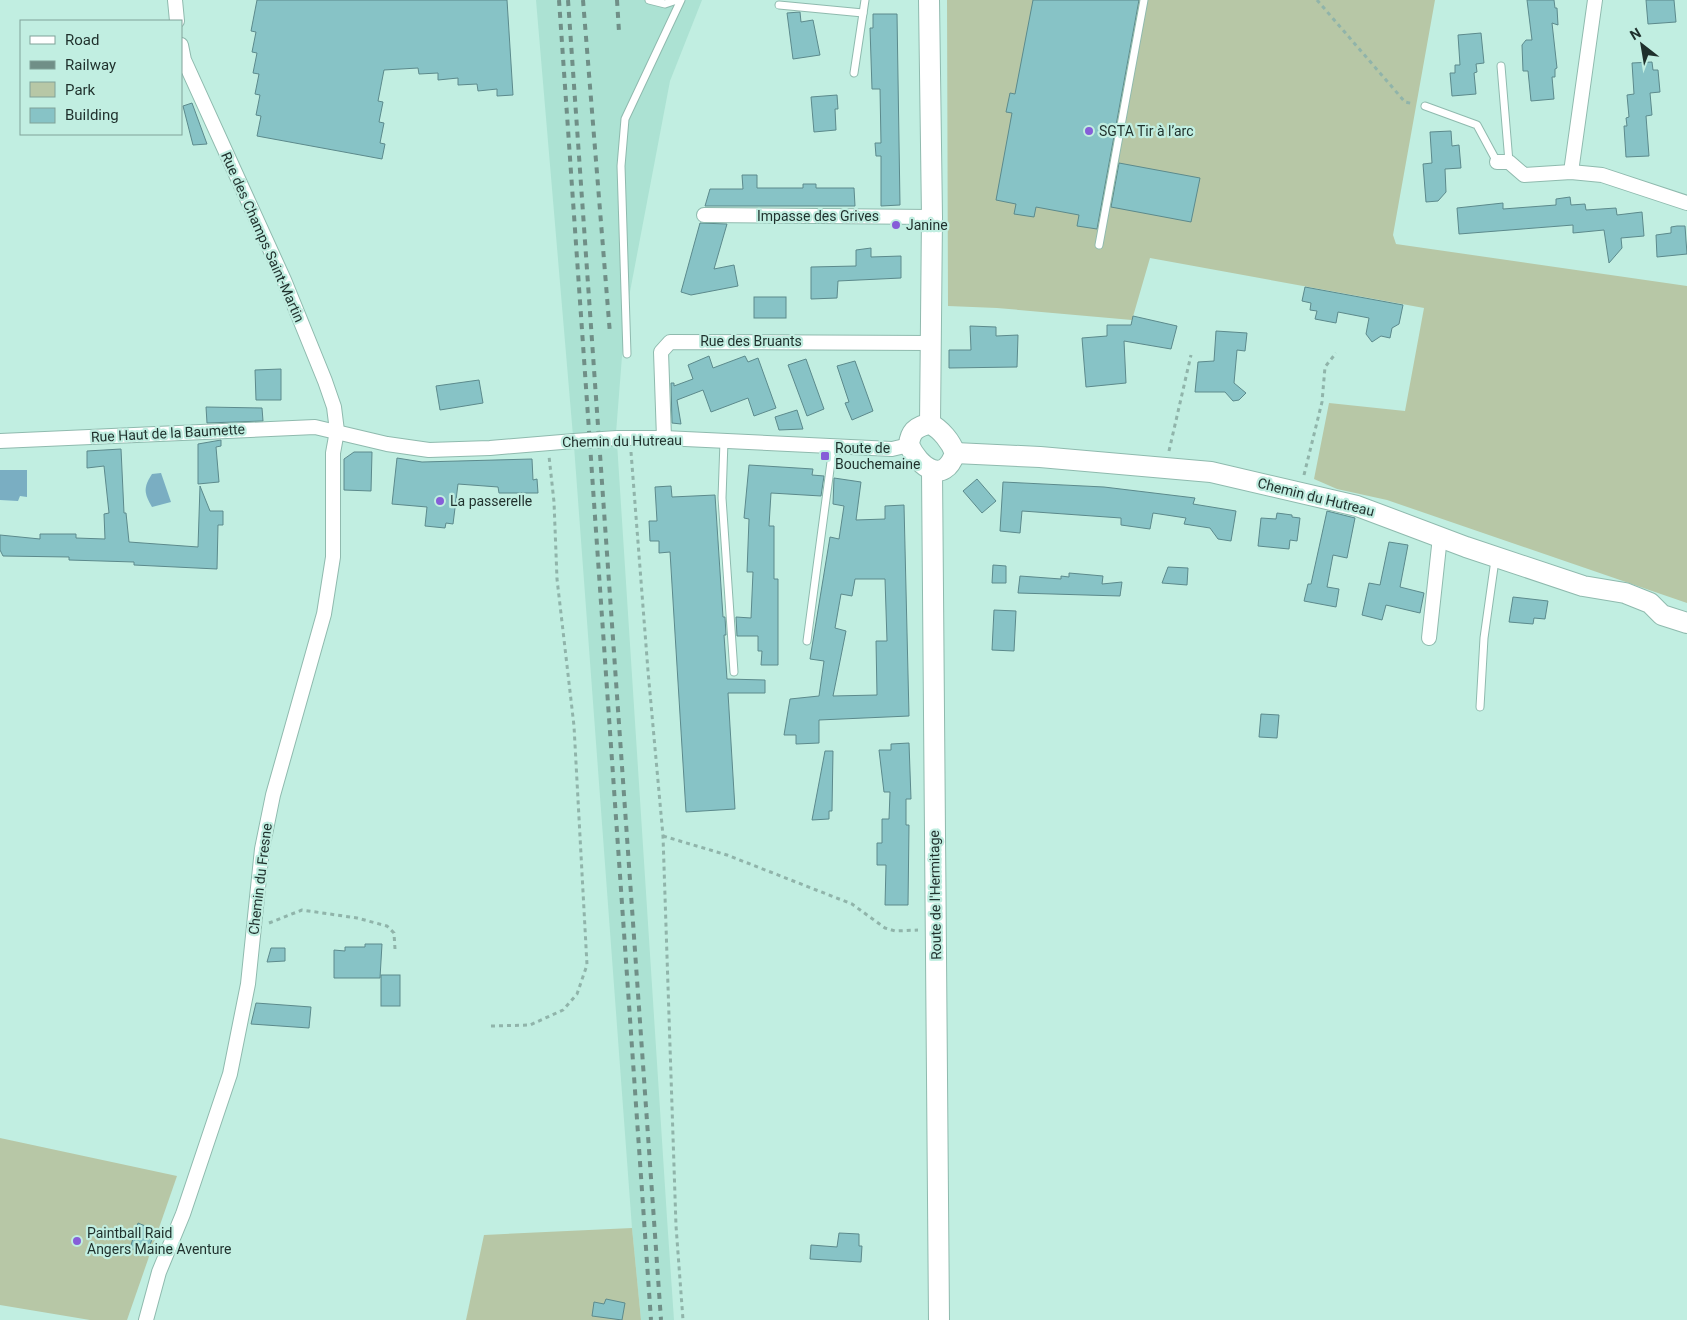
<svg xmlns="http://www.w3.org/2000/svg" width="1687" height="1320" font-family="Roboto,sans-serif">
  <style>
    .built { fill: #ace2d3 }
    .green { fill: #b7c7a6 }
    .water { fill: #7aaec2 }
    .building { fill: #87c3c6; stroke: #5c8a8c; fill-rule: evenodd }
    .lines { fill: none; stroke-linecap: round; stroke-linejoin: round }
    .lane-casing { stroke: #8fbaae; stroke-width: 9 }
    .street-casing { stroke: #8fbaae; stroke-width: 16 }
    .secondary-casing { stroke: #8fbaae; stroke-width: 22 }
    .path { stroke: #90b4aa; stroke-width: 3; stroke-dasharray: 4 4; stroke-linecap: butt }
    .lane { stroke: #fff; stroke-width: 7 }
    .street { stroke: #fff; stroke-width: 14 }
    .secondary { stroke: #fff; stroke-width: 20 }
    .rail { stroke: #708f87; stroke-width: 4; stroke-dasharray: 6 6; stroke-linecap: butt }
    .street-bridge-casing { stroke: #8fbaae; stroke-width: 16; stroke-linecap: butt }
    .street-bridge { stroke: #fff; stroke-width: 14 }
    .poi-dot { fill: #865ed8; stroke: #c1eee1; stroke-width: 2 }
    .labels { text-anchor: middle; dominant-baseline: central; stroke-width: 4.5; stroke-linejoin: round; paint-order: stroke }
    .poi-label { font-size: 14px; fill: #1f302c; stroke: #c1eee1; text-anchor: start }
    .street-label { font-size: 14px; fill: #1f302c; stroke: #c1eee1 }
  </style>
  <rect width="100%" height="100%" fill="#c1eee1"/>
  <g class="built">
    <path d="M536 0H702L670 81 625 318 616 433 573 436Z"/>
    <path d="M617 443 667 1218 674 1320H641L632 1228 574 446Z"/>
  </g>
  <g class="green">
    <path d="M947 0H1435L1393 235 1396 244 1687 286V603L1387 500 1337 489 1314 479 1329 403 1405 411 1424 308 1150 258 1132 320 997 308 948 306Z"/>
    <path d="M0 1138 177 1176 127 1320H90L0 1305Z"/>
    <path d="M632 1228 641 1320H466L484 1235Z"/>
  </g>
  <g class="water">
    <path d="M0 470H27V497L20 496 18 501 0 500Z"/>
    <path d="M161 473 171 502 152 507C144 493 143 488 152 474Z"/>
  </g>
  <g class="building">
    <path d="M257 0H507L513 95 497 96V89L478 91 477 84 458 85V78L438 80V73L419 74 418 68 384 70 378 101 383 102 379 122 384 123 380 143 385 144 382 159 257 136 261 116 256 115 260 95 255 94 259 74 253 73 257 53 252 52 256 32 251 31Z"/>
    <path d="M1033 0H1139L1097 229 1077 226 1079 215 1036 207 1034 217 1014 214 1016 204 996 200 1012 113 1006 112 1010 93 1015 94Z"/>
    <path d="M1527 0H1554L1555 8H1557L1558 25 1552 23 1557 68 1555 69V77H1552L1554 99 1531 101 1528 71H1523L1522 45 1526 40H1532Z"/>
    <path d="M1646 0H1674L1676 22 1648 24Z"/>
    <path d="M800 12 801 22 813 20 820 55 793 59 787 13Z"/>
    <path d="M873 14H897L900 205 881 206V156H876L875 143H881L880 89H872L870 28H873Z"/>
    <path d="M1481 33 1484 63 1476 64 1477 72 1474 73 1476 94 1452 96 1450 73H1455V65H1460L1458 35Z"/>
    <path d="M1652 62 1653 70H1658L1660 92 1650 93 1652 115 1646 116 1649 156 1626 157 1624 126H1627L1626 118 1629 117 1627 95 1634 94 1632 63Z"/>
    <path d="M837 95 838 109H835L836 130 814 132 811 97Z"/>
    <path d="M192 103 207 144 193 145 183 106Z"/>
    <path d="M1451 131 1452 146 1459 145 1461 168 1445 169 1446 192 1438 201 1426 202 1423 164 1432 163 1430 132Z"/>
    <path d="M1119 163 1200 178 1191 222 1111 207Z"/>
    <path d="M742 175H757V188H803V184H816V188H854L855 206H705L710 189H743Z"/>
    <path d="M1570 197 1571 205 1585 204 1586 210 1616 208 1617 215 1642 212 1644 236 1621 238 1622 248 1609 263 1604 230 1573 233V225L1459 234 1457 208 1503 203V209L1556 205V199Z"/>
    <path d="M700 223 727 224 714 269 734 265 738 286 691 295 681 292Z"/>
    <path d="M1677 226H1685L1687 254 1657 257 1656 235 1671 233V227Z"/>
    <path d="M871 248V257L901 256V278L838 281 837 298 811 299V267L856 266V250Z"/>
    <path d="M1305 287 1403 305 1399 324 1392 328 1390 338 1381 336 1372 342 1366 334 1369 318 1338 312 1336 323 1315 319 1317 311 1310 310 1311 303 1302 301Z"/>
    <rect x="754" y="297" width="32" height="21"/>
    <path d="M1133 316 1177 326 1171 349 1124 341 1126 383 1086 387 1082 338 1107 336V325H1131Z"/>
    <path d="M970 326 996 327V336L1018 335 1017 367 949 368V350H971Z"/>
    <path d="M1216 331 1247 333 1245 351 1237 350 1234 383 1246 393 1239 400 1233 401 1225 392H1195L1198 362 1214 361Z"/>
    <path d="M709 356 713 368 745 356 748 362 758 358 776 408 754 416 748 398 711 412 703 390 677 400 681 424 672 423 671 383H674V386L693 379 688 365Z"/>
    <path d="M806 359 824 409 807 416 788 365Z"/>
    <path d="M855 361 873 411 852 420 845 403 849 402 837 366Z"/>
    <path d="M281 369V400H256L255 370Z"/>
    <path d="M479 380 483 403 440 410 436 386Z"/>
    <path d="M206 407 262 408 263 421 207 423Z"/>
    <path d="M797 410 803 429 779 430 775 417Z"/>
    <path d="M221 440V446L216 447 219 482 198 484V444Z"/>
    <path d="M121 449 124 513H126L129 542 198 547 200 486 210 511H223V525H218L217 569 134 565V562L69 560V557L3 556 0 550V535L40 539V534H76V538L105 539 104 514 109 513 104 466 87 468V451Z"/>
    <path d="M354 452H372L371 491 344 490V459Z"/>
    <path d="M397 458 422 462 532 459 533 480 537 479 538 493H499L498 487 458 484 453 524 446 523 445 528 425 526 427 507 392 504Z"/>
    <path d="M749 465 813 469 812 475 824 476 821 496 771 493 769 526H774V579H778V665H761L762 651H758V636H737L736 617 751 618 753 572H747L749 519 744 518Z"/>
    <path d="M834 478 861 482 856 520 885 519V506L904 505 909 716 819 720V743L796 744V735H784L790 699 819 696 824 661 810 659 830 537 839 539 844 506 833 504ZM855 579H885L887 641H876L877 695 833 696 846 631 835 628 841 594 852 596Z"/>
    <path d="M977 479 996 501 982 513 963 491Z"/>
    <path d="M1003 482 1104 487 1195 498 1193 504 1236 511 1231 541 1218 539 1210 528 1184 524 1186 518 1153 513 1150 529 1121 525V518L1022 511 1020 533 1000 531Z"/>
    <path d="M671 486 672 497 715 495 723 617H725L726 635H724L727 679 765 680V693H728L735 809 686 812 670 552 659 553V541H650L649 521H657L655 487Z"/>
    <path d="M1327 511 1355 518 1347 558 1333 555 1327 587 1339 589 1336 607 1304 601 1308 584H1311Z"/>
    <path d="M1277 513 1292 515V517L1300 518 1297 541 1290 540 1289 549 1258 546 1261 518 1276 519Z"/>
    <path d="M1389 542 1408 545 1400 587 1424 593 1420 613 1386 605 1382 620 1362 615 1369 583 1380 585Z"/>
    <path d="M993 565 1006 566V583H992Z"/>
    <path d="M1168 567 1188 568 1187 585 1162 583Z"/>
    <path d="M1069 573 1103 576 1102 584 1122 582 1120 596 1018 593 1020 576 1061 579V576L1069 577Z"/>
    <path d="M1513 597 1548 601 1545 619 1534 618 1533 624 1509 622Z"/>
    <path d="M994 610 1016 611 1014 651 992 650Z"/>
    <path d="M1261 714 1279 715 1277 738 1259 737Z"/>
    <path d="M909 743 911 799H906V825H909L908 905H885L886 865H877V843H882V819H889L890 792H884L879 750H891V744Z"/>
    <path d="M825 751H833L832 811H829V819L812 820Z"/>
    <path d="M365 944H382L380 978H334V950L345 951V947H365Z"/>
    <path d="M271 948H285V961L267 962Z"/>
    <rect x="381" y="975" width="19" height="31"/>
    <path d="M256 1003 311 1007 309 1028 251 1024Z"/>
    <path d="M138 1223 155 1230 147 1254 130 1248Z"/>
    <path d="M839 1233 859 1234V1246H862L861 1262 810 1259 811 1245 837 1247Z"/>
    <path d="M606 1299 625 1303 622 1320 592 1316 594 1302 604 1304Z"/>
  </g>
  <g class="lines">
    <defs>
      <g id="lane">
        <path d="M649 0 665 4 677 0"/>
        <path d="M779 5 863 13"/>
        <path d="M1501 66 1509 162"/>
        <path d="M854 73 865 0"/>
        <path d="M1425 106 1477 125 1497 162"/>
        <path d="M1099 245 1144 0"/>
        <path d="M627 354 621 166 625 119 681 0"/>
        <path d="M724 441 722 498 734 672"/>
        <path d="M807 641 833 447"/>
        <path d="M1480 707 1484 638 1495 560"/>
      </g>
      <g id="street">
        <path d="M175 0 177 21"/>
        <path d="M1497 162H1509L1524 175 1571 172 1602 175 1687 203"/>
        <path d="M1571 172 1595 0"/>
        <path d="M704 215 932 217"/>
        <path d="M617 438H664L892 449 909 445"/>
        <path d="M664 438 661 352 670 342 932 343"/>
        <path d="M0 441 315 427 387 444 429 450 490 448 574 441"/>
        <path d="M1429 638 1439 546 1442 538"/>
        <path d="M146 1320 159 1272 183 1214 230 1074 248 984 262 849 273 795 324 614 333 557V453L337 431 334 407 325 381 284 280 184 60 181 45"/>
      </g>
      <g id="secondary">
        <path d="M929 0 932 217 930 424"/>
        <path d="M930 424C941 429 951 442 955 453 944 486 919 467 909 445 910 432 916 426 930 424Z"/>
        <path d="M955 453 1040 457 1211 472 1357 506 1466 547 1583 586 1625 593 1650 603 1662 615 1687 623"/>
        <path d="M932 471 939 1320"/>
      </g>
    </defs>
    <use href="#lane" class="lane-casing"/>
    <use href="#street" class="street-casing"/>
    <use href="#secondary" class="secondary-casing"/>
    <g class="path">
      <path d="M1317 0 1405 102 1414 104"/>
      <path d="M1169 451 1191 355"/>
      <path d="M631 452 648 671 663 836 676 1226 683 1320"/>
      <path d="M1304 475 1322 402 1325 367 1336 353"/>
      <path d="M663 836 727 855 852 904 885 928 895 931 918 930"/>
      <path d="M269 923 302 910 357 918 387 926 394 933 395 949"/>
      <path d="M491 1026 530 1025 563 1010 577 994 587 965 574 726 557 579 554 502 549 456"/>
    </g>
    <use href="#lane" class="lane"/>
    <use href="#street" class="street"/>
    <use href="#secondary" class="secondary"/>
    <g class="rail">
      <path d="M559 0 651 1320"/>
      <path d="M568 0 661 1320"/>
      <path d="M583 0 610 334"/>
      <path d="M617 0 619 32"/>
    </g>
    <defs>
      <path id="street-bridge" d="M574 441 617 438"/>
    </defs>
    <use href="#street-bridge" class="street-bridge-casing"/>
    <use href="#street-bridge" class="street-bridge"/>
  </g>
  <g class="poi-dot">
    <circle cx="1089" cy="131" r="5"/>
    <circle cx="896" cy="225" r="5"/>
    <rect x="820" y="451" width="10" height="10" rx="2.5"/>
    <circle cx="440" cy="501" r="5"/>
    <circle cx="77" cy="1241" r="5"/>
  </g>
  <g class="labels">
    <g class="poi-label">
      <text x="1099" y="131">SGTA Tir à l’arc</text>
      <text x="906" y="225">Janine</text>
      <text x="835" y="448">Route de<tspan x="835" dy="16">Bouchemaine</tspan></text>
      <text x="450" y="501">La passerelle</text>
      <text x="87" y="1233">Paintball Raid<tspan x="87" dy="16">Angers Maine Aventure</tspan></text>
    </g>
    <g class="street-label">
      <text x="818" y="216">Impasse des Grives</text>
      <text transform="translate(263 237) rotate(66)">Rue des Champs Saint-Martin</text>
      <text x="751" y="341">Rue des Bruants</text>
      <text transform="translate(168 433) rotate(-3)">Rue Haut de la Baumette</text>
      <text transform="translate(622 441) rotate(-1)">Chemin du Hutreau</text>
      <text transform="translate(1316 497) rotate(14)">Chemin du Hutreau</text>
      <text transform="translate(260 879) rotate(-83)">Chemin du Fresne</text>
      <text transform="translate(935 895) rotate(-91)">Route de l'Hermitage</text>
    </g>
  </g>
  <rect x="20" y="20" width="162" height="115" fill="#c1eee1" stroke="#80a299"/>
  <rect x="30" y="36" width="25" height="8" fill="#ffffff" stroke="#80a299"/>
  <text x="65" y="45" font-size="15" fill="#1f302c">Road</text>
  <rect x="30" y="61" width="25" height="8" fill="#708f87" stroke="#80a299"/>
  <text x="65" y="70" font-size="15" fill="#1f302c">Railway</text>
  <rect x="30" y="82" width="25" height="15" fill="#b7c7a6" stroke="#80a299"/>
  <text x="65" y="95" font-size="15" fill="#1f302c">Park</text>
  <rect x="30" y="108" width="25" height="15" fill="#87c3c6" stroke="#80a299"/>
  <text x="65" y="120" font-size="15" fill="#1f302c">Building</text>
  <g transform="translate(1642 45) rotate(329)" stroke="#c1eee1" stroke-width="4" paint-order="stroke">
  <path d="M0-4L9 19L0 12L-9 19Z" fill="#1f302c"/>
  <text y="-8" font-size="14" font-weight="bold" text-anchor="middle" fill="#1f302c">N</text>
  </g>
</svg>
